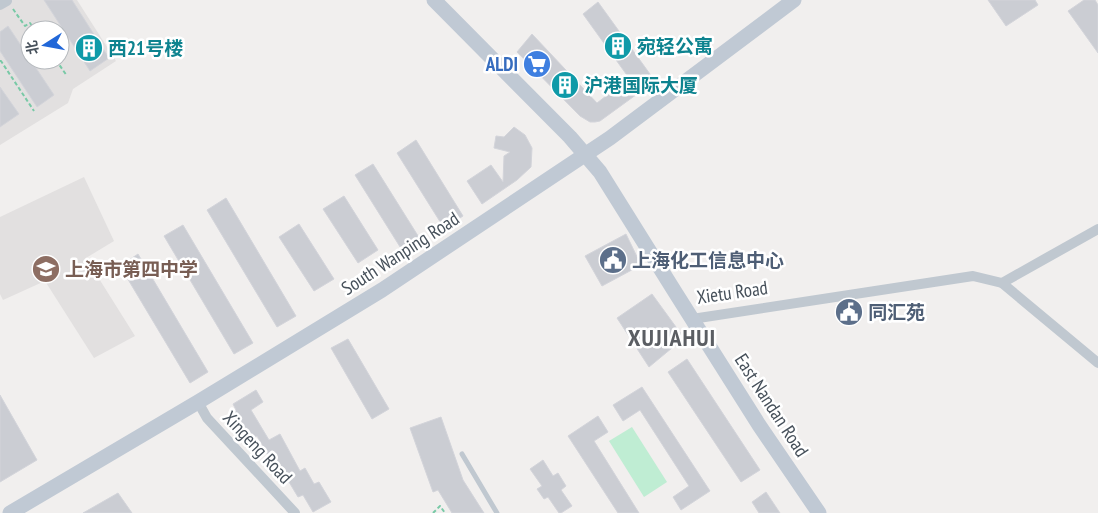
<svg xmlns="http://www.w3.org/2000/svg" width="1098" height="513" font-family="'PT Sans Narrow','Noto Sans SC',sans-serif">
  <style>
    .education { fill: #e2e0e0; fill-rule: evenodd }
    .green { fill: #bfedd3 }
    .building { fill: #cbcdd3; stroke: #d3d4da }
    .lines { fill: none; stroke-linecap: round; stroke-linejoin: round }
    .path { stroke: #78c9a6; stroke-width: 2; stroke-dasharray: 4 2.5; stroke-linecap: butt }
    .lane { stroke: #c0c8d0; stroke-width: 5 }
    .street { stroke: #c0c8d0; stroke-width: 10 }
    .secondary { stroke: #c0c9d4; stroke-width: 15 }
    .labels { text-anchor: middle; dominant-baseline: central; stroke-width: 5; stroke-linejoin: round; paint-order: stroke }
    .culture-label { font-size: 19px; font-weight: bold; fill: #0d838f; stroke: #fff; text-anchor: start }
    .shop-label { font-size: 19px; font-weight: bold; fill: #366cbe; stroke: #fff; text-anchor: end }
    .street-label { font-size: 19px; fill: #47515b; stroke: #fff }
    .service-label { font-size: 19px; font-weight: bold; fill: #4e5e75; stroke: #fff; text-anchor: start }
    .education-label { font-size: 19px; font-weight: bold; fill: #785e54; stroke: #fff; text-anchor: start }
    .district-label { font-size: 24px; font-weight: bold; letter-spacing: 1px; fill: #5b5e63; stroke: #fff }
  </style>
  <rect width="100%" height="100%" fill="#f1efee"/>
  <g class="education">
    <path d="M0 0H77L116 61 73 89 68 103 0 145ZM30 30H60V60H30Z"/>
    <path d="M84 177 114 241 86 258 135 336 94 358 45 281 3 300 0 294V217Z"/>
  </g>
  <path class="green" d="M632 427 667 482 644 497 609 441Z"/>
  <g class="building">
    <path d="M44 0H72L109 58 90 71Z"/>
    <path d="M988 0H1035L1038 5 1006 26Z"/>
    <path d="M1084 0H1095L1098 5V53L1068 11Z"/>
    <path d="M598 2 655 81 600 121 595 122H590L580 116 517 52 532 34 597 103 629 78 583 14Z"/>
    <path d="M8 26 54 95 37 107 0 51V32Z"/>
    <path d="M0 87 19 114 0 127Z"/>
    <path d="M514 127 525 135 532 148 531 167 517 180 482 204 467 181 491 165 503 182 504 156 510 152 494 148 496 136 504 137Z"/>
    <path d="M416 140 463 216 444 228 397 153Z"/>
    <path d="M373 164 420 239 402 250 355 175Z"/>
    <path d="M344 196 378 250 358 263 323 209Z"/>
    <path d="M226 198 296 316 277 327 207 210Z"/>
    <path d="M299 224 334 279 314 291 279 237Z"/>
    <path d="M183 225 253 343 234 354 164 236Z"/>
    <path d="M626 234 641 265 602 286 585 256Z"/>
    <path d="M138 254 208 372 190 383 120 266Z"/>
    <path d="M652 294 684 338 649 367 617 318Z"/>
    <path d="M348 339 389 409 372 419 331 348Z"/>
    <path d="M687 359 760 470 741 482 668 372Z"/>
    <path d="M642 387 710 491 681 510 673 497 689 486 640 410 623 421 613 405Z"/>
    <path d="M256 390 263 402 251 410 269 440 280 434 300 471 305 468 314 484 319 482 331 502 313 512 303 495 298 497 289 482 284 484 257 436 245 443 228 415 236 410 233 404Z"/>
    <path d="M0 395 37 460 0 482Z"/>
    <path d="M598 416 608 432 594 441 639 513H618L568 436Z"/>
    <path d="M441 417 463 480 484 513H452L438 490 433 492 410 428Z"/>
    <path d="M543 460 553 476 558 473 566 486 561 490 572 506 561 513H559L548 497 544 499 537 489 542 486 530 469Z"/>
    <path d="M766 492 780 513H759L752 502Z"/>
    <path d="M118 493 132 513H83Z"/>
  </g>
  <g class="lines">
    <g class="path">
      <path d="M13 9 25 26 30 23 35 30"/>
      <path d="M56 60 67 76"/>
      <path d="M0 61H1L34 111"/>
      <path d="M433 513 440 506 445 513"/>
    </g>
    <path class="lane" d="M462 454 497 513"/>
    <g class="street">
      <path d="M0 5 7 1"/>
      <path d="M1002 283 1098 229"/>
      <path d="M692 319 973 276 1002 283 1098 363"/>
      <path d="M198 402 207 418 295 513"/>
    </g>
    <g class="secondary">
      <path d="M434 0 570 137 600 172 675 292 759 425 819 513"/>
      <path d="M10 513 198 402 382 290 610 138 794 0"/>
    </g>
  </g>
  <defs>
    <symbol id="building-disc" viewBox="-11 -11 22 22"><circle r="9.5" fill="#0f9aa8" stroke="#fff"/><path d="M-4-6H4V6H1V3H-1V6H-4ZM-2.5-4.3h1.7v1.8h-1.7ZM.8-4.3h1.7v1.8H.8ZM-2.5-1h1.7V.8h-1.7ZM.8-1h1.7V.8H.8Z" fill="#fff"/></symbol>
    <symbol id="supermarket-disc" viewBox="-11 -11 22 22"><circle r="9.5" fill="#3f7fe0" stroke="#fff"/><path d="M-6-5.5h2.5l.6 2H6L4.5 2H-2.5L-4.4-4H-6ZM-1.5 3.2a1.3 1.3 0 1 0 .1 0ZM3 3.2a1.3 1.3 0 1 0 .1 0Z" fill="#fff"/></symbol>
    <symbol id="civic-disc" viewBox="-11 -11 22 22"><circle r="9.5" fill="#5c6f8a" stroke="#fff"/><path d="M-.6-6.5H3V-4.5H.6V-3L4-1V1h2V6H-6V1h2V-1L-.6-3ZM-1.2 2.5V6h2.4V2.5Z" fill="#fff"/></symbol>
    <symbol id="school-disc" viewBox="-11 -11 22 22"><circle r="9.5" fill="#8d6e63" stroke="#fff"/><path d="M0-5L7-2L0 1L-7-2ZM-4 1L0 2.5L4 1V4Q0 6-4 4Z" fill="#fff"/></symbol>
  </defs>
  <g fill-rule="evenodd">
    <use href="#building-disc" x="602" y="30" width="32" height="32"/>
    <use href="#building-disc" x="73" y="32" width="32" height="32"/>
    <use href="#supermarket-disc" x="521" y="48" width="32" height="32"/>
    <use href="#building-disc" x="549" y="69" width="32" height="32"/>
    <use href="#civic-disc" x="597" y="244" width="32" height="32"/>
    <use href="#school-disc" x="30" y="253" width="32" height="32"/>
    <use href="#civic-disc" x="833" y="296" width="32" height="32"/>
  </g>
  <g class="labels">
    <g class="culture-label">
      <text x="637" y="46">宛轻公寓</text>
      <text x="108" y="48">西21号楼</text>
      <text x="584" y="85">沪港国际大厦</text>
    </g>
    <g class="shop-label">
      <text x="518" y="64">ALDI</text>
    </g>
    <g class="street-label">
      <text transform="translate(400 253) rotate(-33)">South Wanping Road</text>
      <text transform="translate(732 292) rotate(-8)">Xietu Road</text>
      <text transform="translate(772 405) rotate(57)">East Nandan Road</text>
      <text transform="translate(258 447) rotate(47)">Xingeng Road</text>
    </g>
    <g class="service-label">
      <text x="632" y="260">上海化工信息中心</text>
      <text x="868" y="312">同汇苑</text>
    </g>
    <g class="education-label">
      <text x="65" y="269">上海市第四中学</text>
    </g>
    <g class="district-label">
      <text x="672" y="337">XUJIAHUI</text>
    </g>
  </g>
  <g transform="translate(45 45) rotate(259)"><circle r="24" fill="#ffffff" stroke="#b5b9bd"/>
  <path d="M0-4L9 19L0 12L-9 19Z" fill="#2167d8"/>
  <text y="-8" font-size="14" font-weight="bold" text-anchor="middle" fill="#47515b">北</text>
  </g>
</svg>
